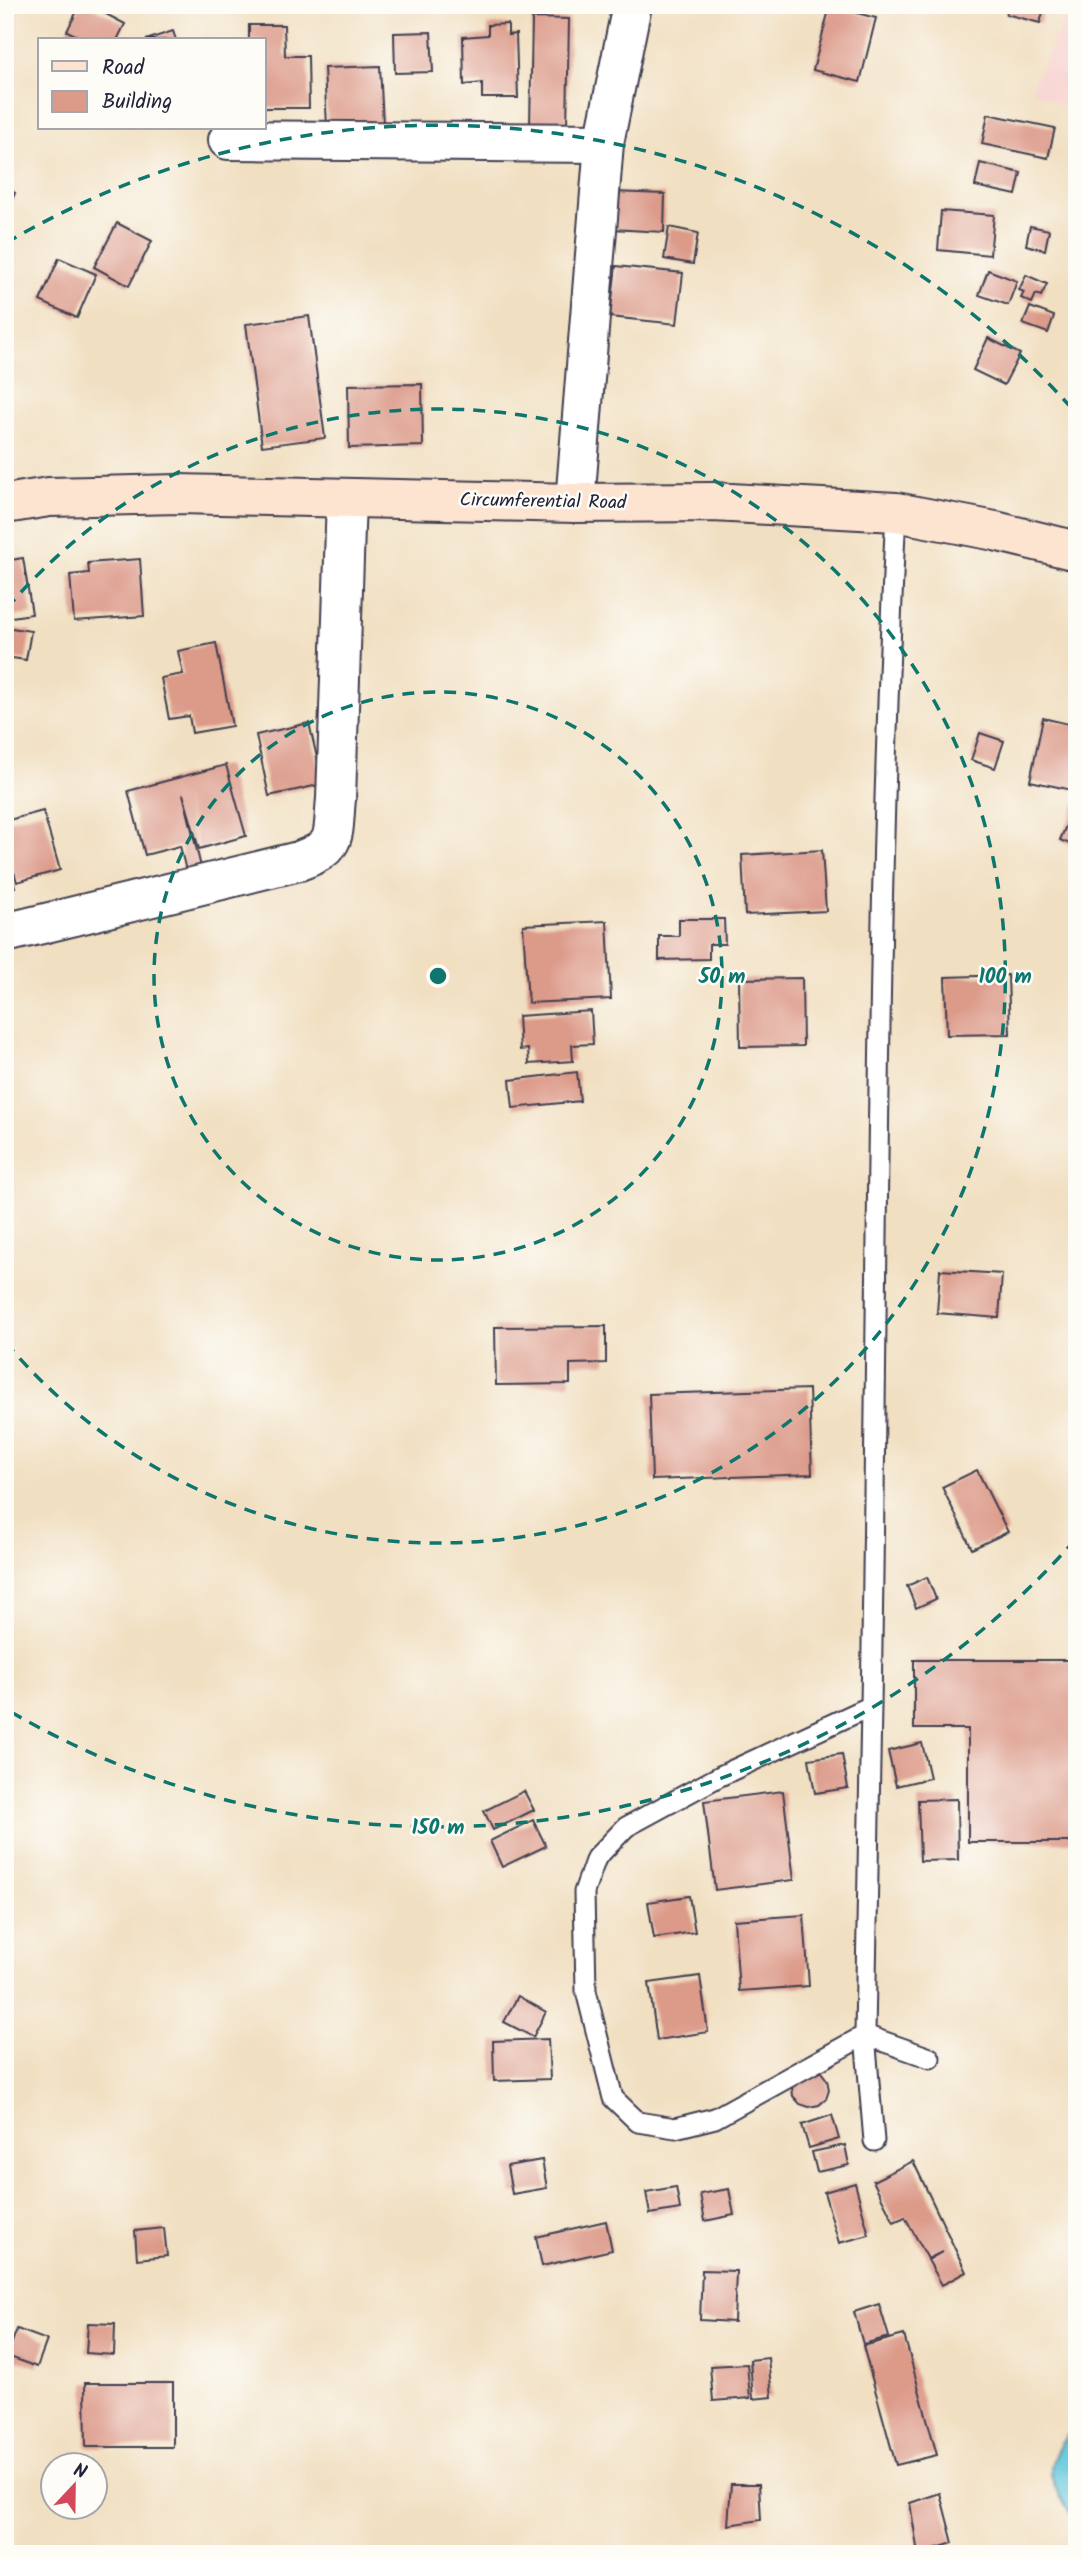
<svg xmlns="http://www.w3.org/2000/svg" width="1082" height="2559" font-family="Kalam,sans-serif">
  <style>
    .built { fill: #f7d0ce }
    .water { fill: #5fc6dc; stroke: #40748c; stroke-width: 2 }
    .building { fill: #dc9a89 }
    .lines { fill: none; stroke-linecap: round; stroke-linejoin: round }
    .lane-casing { stroke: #413e4f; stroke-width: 23 }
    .street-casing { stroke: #413e4f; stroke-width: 42 }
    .secondary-casing { stroke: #413e4f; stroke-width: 42 }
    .lane { stroke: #fff; stroke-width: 19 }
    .street { stroke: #fff; stroke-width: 38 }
    .secondary { stroke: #fde4d1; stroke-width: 38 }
    .ring { fill: none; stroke: #0f766e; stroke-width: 3.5; stroke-dasharray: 12 9 }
    .labels { text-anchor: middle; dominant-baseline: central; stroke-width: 5; stroke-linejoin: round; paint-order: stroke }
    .street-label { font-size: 19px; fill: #22223b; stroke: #fdfcf7 }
    .centre { fill: #0f766e; stroke: #fdfcf7; stroke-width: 3.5 }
    .ring-label { font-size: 21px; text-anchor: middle; font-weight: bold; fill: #0f766e; stroke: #fdfcf7; stroke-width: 5; stroke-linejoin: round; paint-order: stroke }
  </style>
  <rect width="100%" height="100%" fill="#fdfcf7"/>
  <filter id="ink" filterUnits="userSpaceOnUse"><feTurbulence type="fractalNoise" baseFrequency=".0143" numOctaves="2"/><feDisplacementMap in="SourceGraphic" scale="14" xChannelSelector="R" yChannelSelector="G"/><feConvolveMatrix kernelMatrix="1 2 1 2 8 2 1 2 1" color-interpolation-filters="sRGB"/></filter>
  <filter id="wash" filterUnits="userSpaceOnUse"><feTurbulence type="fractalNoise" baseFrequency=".00686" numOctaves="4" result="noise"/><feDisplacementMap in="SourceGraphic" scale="28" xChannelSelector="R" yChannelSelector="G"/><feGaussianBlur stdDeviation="1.57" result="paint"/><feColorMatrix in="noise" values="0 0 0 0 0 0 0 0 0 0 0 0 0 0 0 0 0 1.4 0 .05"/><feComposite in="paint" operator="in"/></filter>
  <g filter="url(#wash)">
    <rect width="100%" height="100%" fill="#f1dfc1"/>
    <path class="built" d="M1071 5H1077V114L1031 89Z"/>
    <path class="water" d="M1077 2421V2524C1046 2473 1039 2472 1077 2421Z"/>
    <g id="blocks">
      <g class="building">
        <path d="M80 5H89L125 24 117 40H86L67 31Z"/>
        <path d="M855 5H876L874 11Z"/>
        <path d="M1009 5H1045L1040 23 1006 14Z"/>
        <path d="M830 6 876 18 860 82 813 70Z"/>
        <path d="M532 18 569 19 567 128 530 127Z"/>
        <path d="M508 24V35L516 34 518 98H482V83L464 85 463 37 488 35V25Z"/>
        <path d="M249 25H284L285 56H308L309 108H264V40H249Z"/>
        <path d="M173 31 176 40H146Z"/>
        <path d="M431 32 433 72 395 73 394 33Z"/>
        <path d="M380 66 383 124 327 126 324 68Z"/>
        <path d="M988 114 1055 128 1048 158 982 144Z"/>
        <path d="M980 163 1021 173 1016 195 975 186Z"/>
        <path d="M5 188 15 193 5 216Z"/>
        <path d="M613 192 665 194 664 232 612 229Z"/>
        <path d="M941 211 994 215 990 255 938 250Z"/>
        <path d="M117 223 152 241 129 286 94 267Z"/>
        <path d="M1030 226 1049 230 1045 250 1026 245Z"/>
        <path d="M669 227 698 233 693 264 664 259Z"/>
        <path d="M59 258 96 274 77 318 40 301Z"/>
        <path d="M616 266 683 273 677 324 610 317Z"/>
        <path d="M988 270 1017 281 1008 305 979 295Z"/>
        <path d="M1026 275 1047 284 1041 296 1036 294 1032 303 1021 298 1024 292 1019 290Z"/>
        <path d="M1030 307 1054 316 1048 333 1023 324Z"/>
        <path d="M309 316 325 438 262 446 246 324Z"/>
        <path d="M988 338 1020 354 1004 385 973 370Z"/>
        <path d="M422 384 423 446 349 448 348 385Z"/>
        <path d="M23 558 32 614 5 618V561Z"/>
        <path d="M140 559 144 616 74 621 70 575 89 573 88 563Z"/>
        <path d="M5 627 31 631 26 660 5 657Z"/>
        <path d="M216 643 232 726 192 733 189 716 169 719 161 678 183 674 178 651Z"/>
        <path d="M1043 718 1077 726V785H1073L1072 790 1030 781Z"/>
        <path d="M309 723 323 784 269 796 256 735Z"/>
        <path d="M980 733 1004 741 995 768 971 760Z"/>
        <path d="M226 765 246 836 199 849 183 794 202 871 187 875 180 846 145 855 128 791Z"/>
        <path d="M1077 800V847L1060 840Z"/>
        <path d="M43 811 60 870 17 882 5 842V821Z"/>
        <path d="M822 850 826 911 745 915 742 855Z"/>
        <path d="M5 856 15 887 5 890Z"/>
        <path d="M679 919H724L725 944H709V959L659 960V936H679Z"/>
        <path d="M607 921 611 999 528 1003 523 925Z"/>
        <path d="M1008 975 1010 1034 947 1035 945 977Z"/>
        <path d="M802 978 803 1046 740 1047 739 979Z"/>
        <path d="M591 1011 593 1044 572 1045 573 1061 529 1064 528 1049 520 1050 518 1016Z"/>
        <path d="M577 1072 580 1101 513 1108 510 1080Z"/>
        <path d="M940 1270 1002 1274 999 1318 937 1313Z"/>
        <path d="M606 1326V1363L570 1364V1384L496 1385 495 1327Z"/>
        <path d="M809 1389 812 1474 652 1480 649 1394Z"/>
        <path d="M977 1470 1008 1532 972 1549 942 1487Z"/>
        <path d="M927 1577 936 1599 916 1608 907 1586Z"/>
        <path d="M914 1660H1077V1842H968V1729H914Z"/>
        <path d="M922 1743 930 1778 896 1786 888 1751Z"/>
        <path d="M842 1754 848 1788 815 1793 809 1759Z"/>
        <path d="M524 1791 534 1810 493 1830 484 1811Z"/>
        <path d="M783 1791 794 1880 715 1890 704 1801Z"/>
        <path d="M957 1799 958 1860 920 1861 918 1800Z"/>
        <path d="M533 1820 546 1846 502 1867 490 1841Z"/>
        <path d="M689 1896 695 1932 654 1938 648 1902Z"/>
        <path d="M804 1915 809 1986 739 1991 734 1920Z"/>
        <path d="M700 1976 708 2032 657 2040 649 1983Z"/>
        <path d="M518 1996 546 2012 533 2037 504 2022Z"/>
        <path d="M548 2039 550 2079 494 2081 493 2041Z"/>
        <path d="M812 2070 821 2072 827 2080 829 2090 826 2099 819 2105 809 2107 800 2104 793 2096 792 2086Z"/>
        <path d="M832 2115 839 2139 809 2148 802 2125Z"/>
        <path d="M845 2145 849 2165 817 2172 812 2152Z"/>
        <path d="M542 2160 547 2188 512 2194 507 2166Z"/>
        <path d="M913 2161 966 2272 942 2285 928 2260 942 2252 928 2259 905 2217 894 2222 873 2181Z"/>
        <path d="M855 2183 869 2235 839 2243 824 2192Z"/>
        <path d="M676 2187 680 2209 650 2214 646 2192Z"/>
        <path d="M729 2189 734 2215 705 2221 700 2194Z"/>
        <path d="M606 2221 612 2250 542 2266 536 2237Z"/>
        <path d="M164 2228 167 2256 137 2259 135 2231Z"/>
        <path d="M702 2270 736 2271 734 2322 700 2320Z"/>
        <path d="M879 2304 889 2337 863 2344 854 2312Z"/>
        <path d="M88 2323 115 2324 114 2355 86 2353Z"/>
        <path d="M17 2329 47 2340 37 2367 7 2356Z"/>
        <path d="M904 2335 937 2455 896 2465 863 2346Z"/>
        <path d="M768 2358 772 2397 753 2399 750 2360Z"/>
        <path d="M747 2364 750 2398 713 2401 710 2366Z"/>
        <path d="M85 2383H173V2447H86Z"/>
        <path d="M731 2484H759L761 2520 728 2525Z"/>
        <path d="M940 2493 953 2543 918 2554 910 2503Z"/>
      </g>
    </g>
  </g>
  <g filter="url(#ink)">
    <use href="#blocks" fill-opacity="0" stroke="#413e4f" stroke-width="2"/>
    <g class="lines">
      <defs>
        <g id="lane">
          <path d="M871 1706 720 1776 626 1827 596 1858 584 1892 586 1991 613 2098 638 2122 675 2128 715 2118 865 2035C866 1926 869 1816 871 1706 878 1308 876 910 896 512"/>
          <path d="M874 2141 865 2035 930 2058"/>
        </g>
        <g id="street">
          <path d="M228 140 604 143"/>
          <path d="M575 503 604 143 632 5"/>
          <path d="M5 933 299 861C339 846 332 838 336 799L346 498"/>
        </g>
        <path id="secondary" d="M5 504 49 497 179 494 575 503 713 502 896 512 995 531 1077 551"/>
      </defs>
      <use href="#lane" class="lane-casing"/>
      <use href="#street" class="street-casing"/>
      <use href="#secondary" class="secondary-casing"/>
      <use href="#lane" class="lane"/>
      <use href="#street" class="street"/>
      <use href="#secondary" class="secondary"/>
    </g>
  </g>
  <g class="ring">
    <circle cx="438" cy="976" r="284"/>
    <path d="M7 608A567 567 0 1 1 7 1344"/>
    <path d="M1075 1540A851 851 0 0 1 6 1709M6 243A851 851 0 0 1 1075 412"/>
  </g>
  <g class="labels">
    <g class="street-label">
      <text transform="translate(543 502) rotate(1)">Circumferential Road</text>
    </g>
  </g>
  <circle cx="438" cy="976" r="10" class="centre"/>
  <g class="ring-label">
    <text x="722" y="983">50 m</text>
    <text x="1005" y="983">100 m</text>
    <text x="438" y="1834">150 m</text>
  </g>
  <rect width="1082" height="2559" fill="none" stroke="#fdfcf7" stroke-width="28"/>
  <rect x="38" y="38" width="228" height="91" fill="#fdfcf7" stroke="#a5a5ac" stroke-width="2"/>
  <rect x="52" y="61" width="35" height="10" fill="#fde4d1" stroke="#a5a5ac" stroke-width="2"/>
  <text x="102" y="74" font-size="21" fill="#22223b">Road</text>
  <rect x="52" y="91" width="35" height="21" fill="#dc9a89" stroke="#a5a5ac" stroke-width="2"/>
  <text x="102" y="108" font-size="21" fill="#22223b">Building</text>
  <g transform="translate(74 2486) rotate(22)"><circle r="33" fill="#fdfcf7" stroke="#a5a5ac" stroke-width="2"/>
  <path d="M0-5L12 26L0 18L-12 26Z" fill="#d1495b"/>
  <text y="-10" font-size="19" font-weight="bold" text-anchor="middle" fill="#22223b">N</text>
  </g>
</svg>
